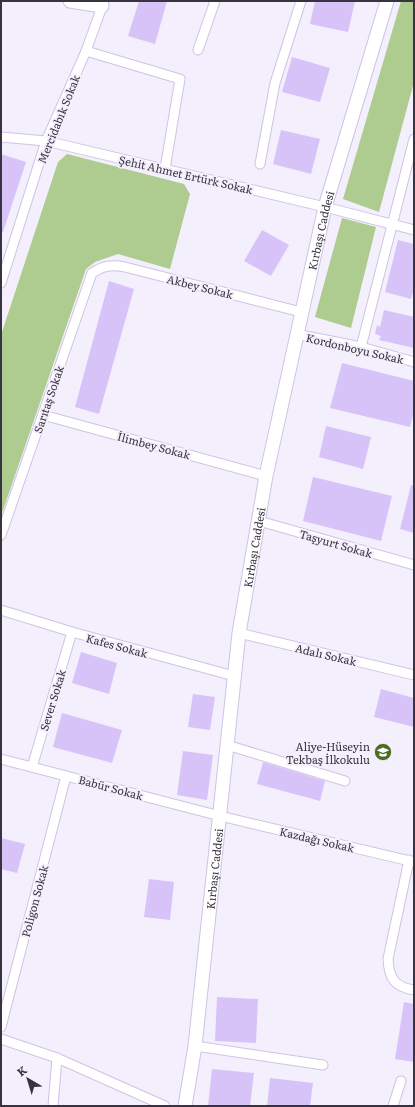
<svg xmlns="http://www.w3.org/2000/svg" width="415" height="1107" font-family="Literata,serif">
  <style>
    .green { fill: #aecb90 }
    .building { fill: #d8c3f9 }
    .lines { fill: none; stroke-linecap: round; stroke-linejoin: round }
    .street-casing { stroke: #cfc3e3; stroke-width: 11 }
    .secondary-casing { stroke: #cfc3e3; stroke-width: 15 }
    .street { stroke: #fff; stroke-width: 9 }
    .secondary { stroke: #fff; stroke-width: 13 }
    .labels { text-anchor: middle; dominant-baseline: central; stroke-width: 4; stroke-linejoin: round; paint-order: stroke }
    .street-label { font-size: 11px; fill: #383340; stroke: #f4effc }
    .poi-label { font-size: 11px; fill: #383340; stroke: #f4effc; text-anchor: end }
  </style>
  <rect width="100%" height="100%" fill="#f4effc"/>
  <g class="green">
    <path d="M401 1H414V82L379 212 343 199Z"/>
    <path d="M67 154 184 184 190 194 170 269 118 254 95 262 86 269 1 516V335L58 162Z"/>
    <path d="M342 218 376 227 351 328 315 317Z"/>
  </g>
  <g class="building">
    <path d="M139 1H167L155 44 128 36Z"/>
    <path d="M315 1H355L348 32 310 24Z"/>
    <path d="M292 57 330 68 320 102 282 92Z"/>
    <path d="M281 130 320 139 311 174 273 164Z"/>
    <path d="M1 154 26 162 3 232H1Z"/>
    <path d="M262 230 289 245 271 276 244 261Z"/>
    <path d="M398 240 414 244V289L411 299 385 292Z"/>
    <path d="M109 281 134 289 99 414 75 407Z"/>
    <path d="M384 310 414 317V348L379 340 381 336 375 334 377 325 380 327Z"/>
    <path d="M342 363 414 381V411L410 427 330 408Z"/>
    <path d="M326 426 371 437 363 469 319 457Z"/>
    <path d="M313 477 392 496 381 541 303 521Z"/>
    <path d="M411 485H414V533L400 529Z"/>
    <path d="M81 652 117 663 109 694 72 683Z"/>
    <path d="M381 689 414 698V727L374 717Z"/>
    <path d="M193 694 215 697 210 730 188 727Z"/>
    <path d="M62 713 122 730 112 763 53 747Z"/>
    <path d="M183 751 213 755 207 800 177 795Z"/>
    <path d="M263 762 325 781 320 801 257 784Z"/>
    <path d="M1 838 25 844 17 873 1 869Z"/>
    <path d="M149 879 174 882 170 920 144 917Z"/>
    <path d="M217 997 258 999 256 1043 215 1041Z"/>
    <path d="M404 1002 414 1004V1062L395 1059Z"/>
    <path d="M212 1069 254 1073 250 1106H208Z"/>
    <path d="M270 1078 313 1083 310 1106H267Z"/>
  </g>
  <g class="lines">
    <defs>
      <g id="street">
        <path d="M198 50 215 1"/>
        <path d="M86 51 180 79 165 169"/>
        <path d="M1 137 46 141 325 207 414 230"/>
        <path d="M260 164 275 83 301 1"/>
        <path d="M1 283 46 141 86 51 104 1"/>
        <path d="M296 334 361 347 414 362"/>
        <path d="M361 347 414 139"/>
        <path d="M43 415 266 476"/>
        <path d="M259 521 414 565"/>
        <path d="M1 535 92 273C103 266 111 264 125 267L301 312"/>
        <path d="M1 610 72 632 234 676"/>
        <path d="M239 633 414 675"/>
        <path d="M227 745 345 781"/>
        <path d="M1 759 220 816 414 862"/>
        <path d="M32 767 72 632"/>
        <path d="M409 860 388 959C389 978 394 987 414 990"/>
        <path d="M1 1027 66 776"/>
        <path d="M1 1039 57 1058 165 1106"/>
        <path d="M195 1046 323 1065"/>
        <path d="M53 1106 57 1058"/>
        <path d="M393 1106 401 1081"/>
      </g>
      <g id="secondary">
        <path d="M70 1 102 6"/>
        <path id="s1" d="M185 1106 195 1046 239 633 266 476 325 207 387 1"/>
      </g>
    </defs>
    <use href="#street" class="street-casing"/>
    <use href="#secondary" class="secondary-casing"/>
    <use href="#street" class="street"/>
    <use href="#secondary" class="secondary"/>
  </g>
  <defs>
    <symbol id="school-disc" viewBox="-11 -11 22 22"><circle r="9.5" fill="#4c6c22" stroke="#f4effc"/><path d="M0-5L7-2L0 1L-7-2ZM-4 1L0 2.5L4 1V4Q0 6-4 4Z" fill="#fff"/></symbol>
  </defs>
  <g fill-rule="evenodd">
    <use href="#school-disc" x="373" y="742" width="20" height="20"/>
  </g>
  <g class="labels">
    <g class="street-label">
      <text transform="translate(58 119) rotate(-68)">Mercidabık Sokak</text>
      <text transform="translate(186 174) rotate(13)">Şehit Ahmet Ertürk Sokak</text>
      <text stroke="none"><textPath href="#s1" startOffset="887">Kırbaşı Caddesi</textPath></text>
      <text transform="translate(200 286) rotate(14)">Akbey Sokak</text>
      <text transform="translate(355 348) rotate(13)">Kordonboyu Sokak</text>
      <text transform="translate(48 399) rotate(-71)">Sarıtaş Sokak</text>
      <text transform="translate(154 445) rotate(15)">İlimbey Sokak</text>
      <text transform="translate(336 543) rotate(16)">Taşyurt Sokak</text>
      <text stroke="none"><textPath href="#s1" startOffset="563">Kırbaşı Caddesi</textPath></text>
      <text transform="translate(117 645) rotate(15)">Kafes Sokak</text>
      <text transform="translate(326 654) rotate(13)">Adalı Sokak</text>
      <text transform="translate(52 700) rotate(-73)">Sever Sokak</text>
      <text transform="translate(111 787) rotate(15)">Babür Sokak</text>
      <text transform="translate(317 839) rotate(13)">Kazdağı Sokak</text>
      <text stroke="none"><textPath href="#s1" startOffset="239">Kırbaşı Caddesi</textPath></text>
      <text transform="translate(34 901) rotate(-75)">Poligon Sokak</text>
    </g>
    <g class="poi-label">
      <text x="370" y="746">Aliye-Hüseyin<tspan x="370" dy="13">Tekbaş İlkokulu</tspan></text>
    </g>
  </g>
  <rect width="415" height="1107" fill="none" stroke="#383340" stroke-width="4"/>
  <g transform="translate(28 1079) rotate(322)" stroke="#f4effc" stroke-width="3" paint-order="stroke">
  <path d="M0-3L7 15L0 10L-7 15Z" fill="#383340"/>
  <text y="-6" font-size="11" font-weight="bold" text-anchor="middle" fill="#383340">K</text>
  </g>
</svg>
